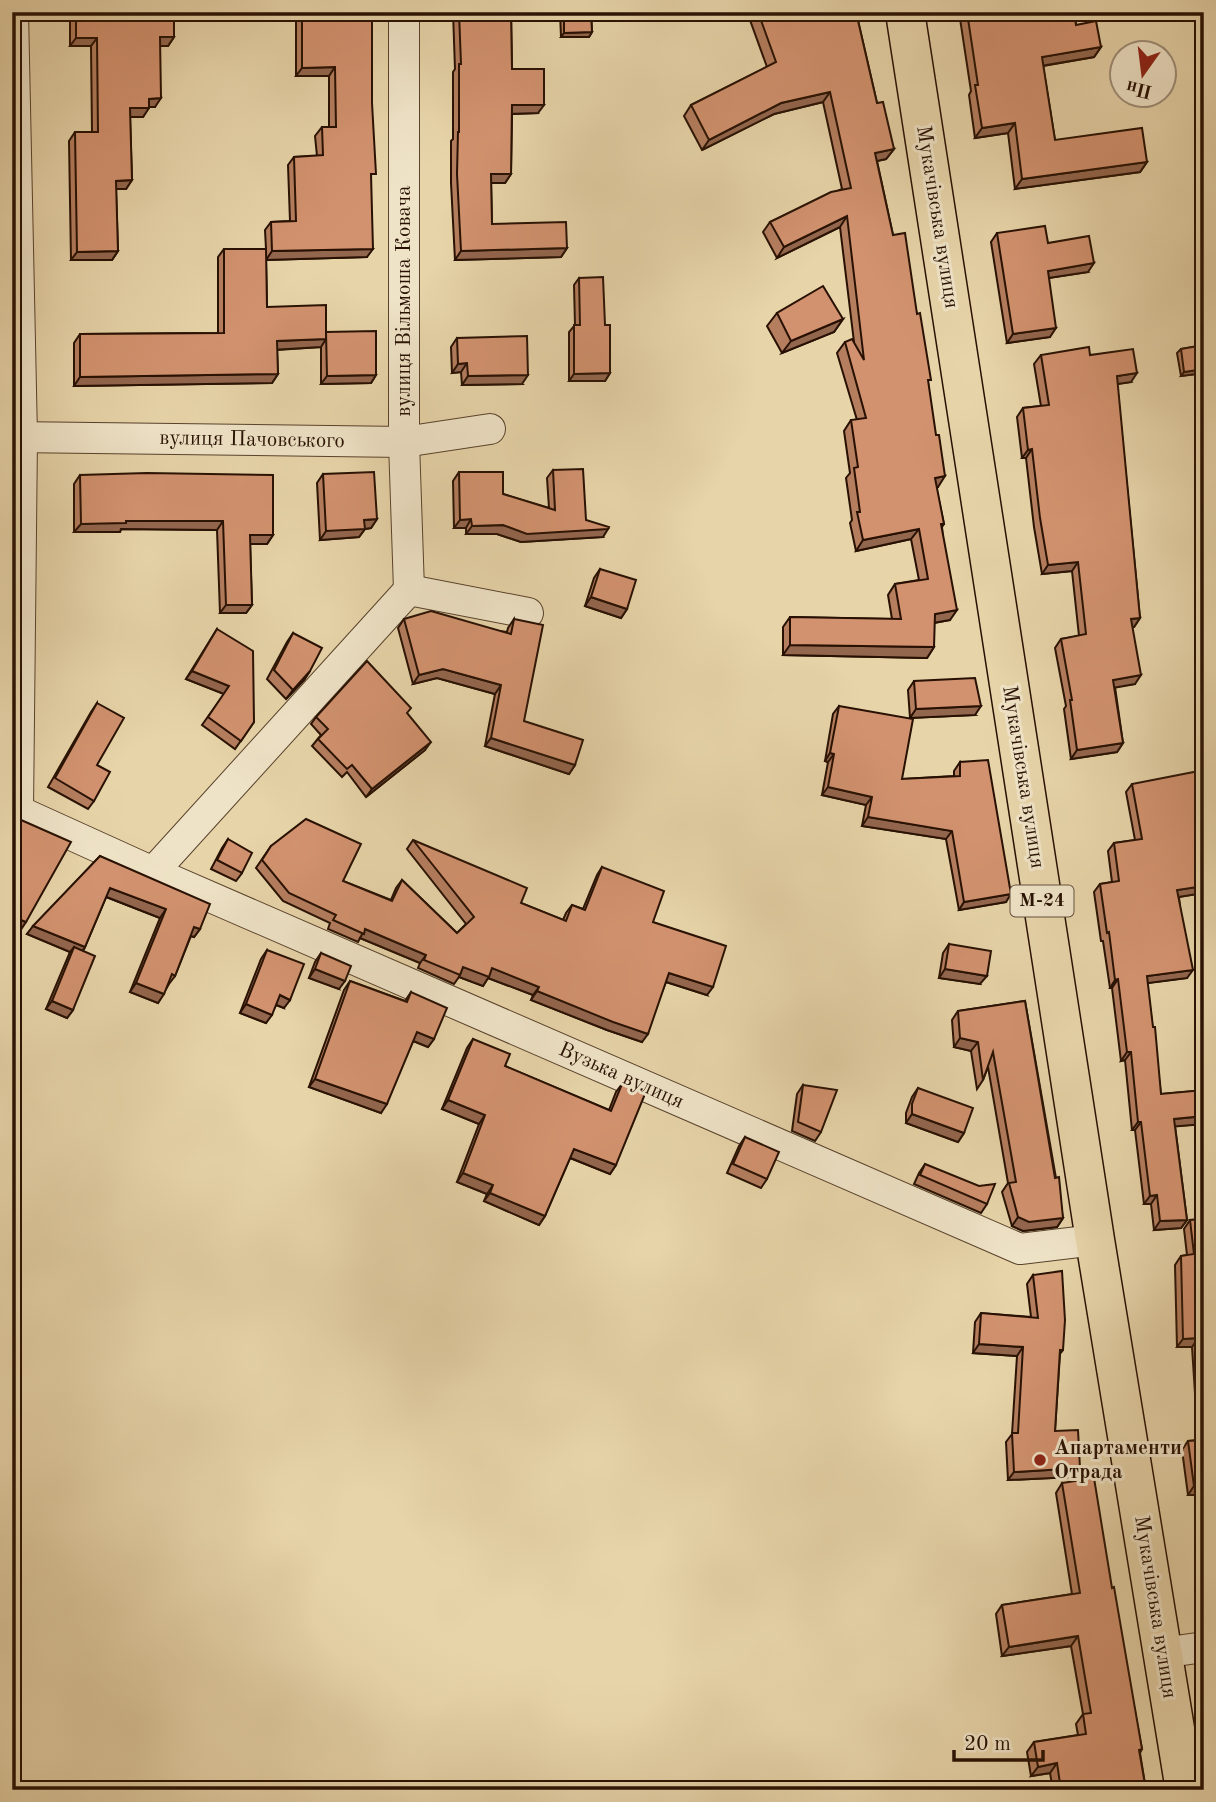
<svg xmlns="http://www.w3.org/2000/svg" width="1216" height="1802" font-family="'Old Standard TT',serif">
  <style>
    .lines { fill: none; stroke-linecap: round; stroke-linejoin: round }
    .minor-casing { stroke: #58422c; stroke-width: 32 }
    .trunk-casing { stroke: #281103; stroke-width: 41 }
    .minor { stroke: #efe3c7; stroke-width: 30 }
    .trunk { stroke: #e7d4a9; stroke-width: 38 }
    .wall { fill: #b57e5f; stroke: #281103; stroke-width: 2 }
    .shaded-wall { fill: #93664e; stroke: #281103; stroke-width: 2 }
    .building { fill: #d2926f; stroke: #281103; stroke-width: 2 }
    .poi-dot { fill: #8f2418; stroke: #efe3c7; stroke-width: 2.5 }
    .labels { text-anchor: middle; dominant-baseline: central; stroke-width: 6; stroke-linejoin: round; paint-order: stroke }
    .shield { fill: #efe3c7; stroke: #64503e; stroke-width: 2 }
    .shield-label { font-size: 19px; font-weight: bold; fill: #281103 }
    .street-label { font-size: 21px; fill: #281103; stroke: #efe3c7 }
    .poi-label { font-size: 21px; font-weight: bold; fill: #281103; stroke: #efe3c7; text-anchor: start }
  </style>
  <rect width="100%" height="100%" fill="#e7d4a9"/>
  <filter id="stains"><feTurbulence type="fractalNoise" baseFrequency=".00286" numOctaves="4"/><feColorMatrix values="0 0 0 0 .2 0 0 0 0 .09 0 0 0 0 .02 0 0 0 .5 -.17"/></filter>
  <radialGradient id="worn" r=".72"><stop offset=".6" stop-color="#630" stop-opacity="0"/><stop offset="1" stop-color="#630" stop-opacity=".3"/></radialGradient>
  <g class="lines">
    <defs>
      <g id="minor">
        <path d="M13 12 22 437 18 810"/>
        <path d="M404 12V442L409 590"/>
        <path d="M12 437 404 442 490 429"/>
        <path d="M12 808 153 872 1020 1249 1095 1240"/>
        <path d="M153 872 409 590 528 613"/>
        <path d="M1162 1653 1204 1647"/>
      </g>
      <path id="trunk" d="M905 12 1095 1240 1185 1790"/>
    </defs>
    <use href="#minor" class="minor-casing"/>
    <use href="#trunk" class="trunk-casing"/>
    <use href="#minor" class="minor"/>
    <use href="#trunk" class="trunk"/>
  </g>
  <g class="wall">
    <path d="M70 12H174V37L168 46H160L155 107H149L143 117H130L132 180 126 189H116L118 251 112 260H71L69 141 75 132H92L91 46H70Z"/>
    <path d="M299 12H372L371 180 367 257 266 260 267 307 326 332 376 375 371 383 321 384V347L277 350 278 374 272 383 74 386V343L80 334 218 333V257L224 249H266L265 230 271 222 290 221 288 165 294 157 317 156 315 136 322 127H329V76H296V18Z"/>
    <path d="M453 12H511L512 69 538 113 512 114 511 174 505 183H491L492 224 567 248 561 257 455 260 451 183V141L453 139V72L455 69Z"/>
    <path d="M560 12H591L592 32 589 37H561Z"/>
    <path d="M755 12H865L857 16 877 103 894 149 886 159 877 161 893 235 917 314 928 383 938 487H936L944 524 942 527 950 620 934 623V647L927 658 783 655V627L790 617 892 619 888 595 895 584 919 580 911 539 856 551 850 523 852 520 846 478 850 473 844 431 851 420H857L837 353 845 342H854L840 227 777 258 763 232 770 222 842 189 823 102 774 114 702 150 684 116 691 105 767 67 750 20Z"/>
    <path d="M959 12H1074L1076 25 1101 47 1094 57 1043 66 1055 140 1147 162 1140 172 1015 189 1008 133 975 138 969 95 971 91Z"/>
    <path d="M997 233 1048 243 1088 272 1049 278 1050 337 1007 343 991 242Z"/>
    <path d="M579 278 605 325 610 373 605 381H569V332L575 325 574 285Z"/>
    <path d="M777 313 843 319 834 332 782 353 767 326Z"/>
    <path d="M457 338 522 384 462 385 461 372 452 373 451 347Z"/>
    <path d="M1204 345V373L1181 376 1177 353 1181 349Z"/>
    <path d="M1041 355H1090L1131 382 1117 384 1140 618 1134 627H1132L1135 684 1115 687 1123 743 1117 752 1071 759 1064 709 1066 706 1055 648 1061 639 1079 636 1072 571 1042 574 1034 527 1026 458H1022L1017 417 1023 408 1041 406 1034 364Z"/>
    <path d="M553 470 586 520 603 537 521 542 497 534H466V528H454L453 481 459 472 503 494 549 508 547 478Z"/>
    <path d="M323 474 377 519 371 528 365 529 359 537 320 540 317 483Z"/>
    <path d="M80 475 273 535 267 544H250L252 605 246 613H220L217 530 121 529 120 532H74V484Z"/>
    <path d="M600 569 627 609 621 618 585 606 594 578Z"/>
    <path d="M404 619 507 632 508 628 514 619 524 721 575 765 569 774 485 746 495 694 437 678 413 684 398 628Z"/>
    <path d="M217 629 254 722 235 749 202 725 224 694 186 679Z"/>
    <path d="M293 633 310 671 304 680 286 699 267 679 287 642Z"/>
    <path d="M914 681 975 715 910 718 908 690Z"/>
    <path d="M97 703V765L94 801 88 809 48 787 91 712Z"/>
    <path d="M839 706 902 779 954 776V771L960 762 1006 902 959 910 946 839 862 826 866 805 822 795 828 762 825 761 833 714Z"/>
    <path d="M407 714 425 750 366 797 347 772 342 777 312 746 321 735 311 724 316 717Z"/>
    <path d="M1132 784 1204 795V893L1179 897 1187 978 1147 983 1161 1094 1204 1090V1124L1175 1126 1187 1220 1181 1228 1154 1230 1151 1204H1144L1135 1130H1132L1125 1060 1121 1061 1112 988H1110L1103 941H1101L1094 892 1100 884 1112 882 1108 851 1114 843 1135 840 1126 792Z"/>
    <path d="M228 839 242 873 236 881 211 869 222 848Z"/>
    <path d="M413 840 521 903 563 920 566 913 572 905 583 909 597 875 602 867 653 922 707 995 666 982 642 1042 607 1030 531 1000 533 995 488 978 483 986 459 977 454 984 418 968 420 963 360 938 358 942 328 929 330 923 283 901 256 868 271 846 343 881 391 900 396 888 402 880 457 933 466 924 407 849Z"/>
    <path d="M100 856 200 929 194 937 191 936 175 976 169 984 158 1003 130 992 160 918 106 897 85 947 83 951 73 1010 67 1018 46 1009 70 952 27 934Z"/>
    <path d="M949 944 980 984 939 978 943 953Z"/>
    <path d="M267 950 284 1008 276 1005 266 1023 240 1013 261 959Z"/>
    <path d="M321 953 339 989 309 978 315 962Z"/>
    <path d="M350 981 405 1001 411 992 434 1039 428 1047 413 1041 381 1113 309 1087 344 990Z"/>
    <path d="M1025 1001 1063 1218 1057 1227 1023 1231 1012 1226 1002 1192 1008 1183 988 1067 983 1080 977 1089 971 1051 954 1047 952 1020 958 1011Z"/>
    <path d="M473 1039 505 1066 609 1110 616 1092 622 1084 616 1165 610 1174 570 1158 545 1216 539 1225 484 1201 487 1194 457 1182 479 1124 442 1109 467 1048Z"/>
    <path d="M803 1085 821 1132 815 1141 792 1131 797 1094Z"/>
    <path d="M918 1088 964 1133 958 1142 906 1123V1113L912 1097Z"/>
    <path d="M745 1137 767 1179 761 1188 727 1173 739 1146Z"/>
    <path d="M925 1164 987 1204 981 1213 914 1184 919 1173Z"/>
    <path d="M1204 1219V1495H1188L1182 1450 1188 1441 1198 1440 1192 1347H1177L1175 1265 1181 1256 1187 1255 1184 1229 1190 1220Z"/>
    <path d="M1033 1275 1063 1350 1060 1354 1055 1431 1080 1468 1073 1477 1008 1480 1006 1442 1012 1434 1017 1356 973 1353 975 1322 981 1313 1031 1317 1027 1284Z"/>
    <path d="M1062 1483 1112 1588 1142 1749 1140 1753 1146 1790H1053L1050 1773 1031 1776 1027 1752 1034 1742 1078 1735 1076 1724 1083 1714 1071 1646 1002 1656 996 1614 1002 1605 1072 1594 1056 1493Z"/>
    <path d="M1204 1546V1611L1195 1556 1201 1547Z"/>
  </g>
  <g class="shaded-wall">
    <path d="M853 12H865L849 19Z"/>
    <path d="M592 32 589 37H561L564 33Z"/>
    <path d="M160 37H174L168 46H154Z"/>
    <path d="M76 38H97L91 46H70Z"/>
    <path d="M1101 47 1094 57 1035 67 1042 57Z"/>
    <path d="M335 67 329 76H296L302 68Z"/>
    <path d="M830 92 823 102 774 114 702 150 709 140 781 103Z"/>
    <path d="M161 98 155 107H143L149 99Z"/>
    <path d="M512 105H544L538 113 506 114Z"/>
    <path d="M130 108H149L143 117H124Z"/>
    <path d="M1015 123 1008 133 975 138 982 128Z"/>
    <path d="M894 149 886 159 868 163 875 153Z"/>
    <path d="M1147 162 1140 172 1015 189 1022 179Z"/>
    <path d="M491 174H511L505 183H485Z"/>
    <path d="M132 180 126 189H110L116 181Z"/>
    <path d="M847 216 840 227 777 258 784 247Z"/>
    <path d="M567 248 561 257 455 260 461 251Z"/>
    <path d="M373 249 367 257 266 260 272 251Z"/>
    <path d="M118 251 112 260H71L77 252Z"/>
    <path d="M1094 263 1088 272 1042 279 1048 271Z"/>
    <path d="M843 319 834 332 782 353 791 341Z"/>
    <path d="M1056 328 1050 337 1007 343 1013 334Z"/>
    <path d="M326 339 321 347 271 350 277 341Z"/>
    <path d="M467 363 461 372 452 373 458 364Z"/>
    <path d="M1204 369V373L1181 376 1184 372Z"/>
    <path d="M610 373 605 381H569L574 374Z"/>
    <path d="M1137 373 1131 382 1111 385 1117 376Z"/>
    <path d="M278 374 272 383 74 386 80 377Z"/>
    <path d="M376 375 371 383 321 384 327 376Z"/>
    <path d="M528 375 522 384 462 385 468 376Z"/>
    <path d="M1032 449 1026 458H1022L1028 450Z"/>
    <path d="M945 476 938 487 927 488 935 478Z"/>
    <path d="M377 519 371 528 365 529 359 537 320 540 326 531 364 520Z"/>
    <path d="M471 519 466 528H454L460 520Z"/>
    <path d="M126 521H223L217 530 121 529 120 532H74L81 524Z"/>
    <path d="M503 525 608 529 603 537 521 542 497 534H466L472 526Z"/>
    <path d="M919 529 911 539 856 551 863 540Z"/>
    <path d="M250 535H273L267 544H244Z"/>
    <path d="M1078 562 1072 571 1042 574 1048 565Z"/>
    <path d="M591 597 627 609 621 618 585 606Z"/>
    <path d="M226 605H252L246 613H220Z"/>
    <path d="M957 610 950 620 927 624 935 614Z"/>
    <path d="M1140 618 1134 627 1125 628 1131 619Z"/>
    <path d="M790 645 934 647 927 658 783 655Z"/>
    <path d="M443 669 501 685 495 694 437 678 413 684 419 675Z"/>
    <path d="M192 671 229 686 224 694 186 679Z"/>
    <path d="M310 671 304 680 286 699 293 690Z"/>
    <path d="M1141 675 1135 684 1107 689 1113 680Z"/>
    <path d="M981 706 975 715 910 718 916 709Z"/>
    <path d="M491 738 575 765 569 774 485 746Z"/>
    <path d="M431 742 425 750 366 797 372 789Z"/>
    <path d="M1123 743 1117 752 1071 759 1077 750Z"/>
    <path d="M830 753 834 754 828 762 825 761Z"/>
    <path d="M828 787 872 797 866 805 822 795Z"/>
    <path d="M868 817 952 831 946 839 862 826Z"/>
    <path d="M1204 886V893L1172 898 1177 890Z"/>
    <path d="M110 888 166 909 160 918 104 896Z"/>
    <path d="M1011 894 1006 902 959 910 964 902Z"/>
    <path d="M16 918 26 922 20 931 12 928Z"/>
    <path d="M33 926 85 947 79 956 74 947 70 952 27 934Z"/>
    <path d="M194 927 200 929 194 937 188 935Z"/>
    <path d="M365 929 426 955 420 963 360 938Z"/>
    <path d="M463 967 492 968 539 987 533 995 488 978 483 986 459 977Z"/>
    <path d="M315 969 345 981 339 989 309 978Z"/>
    <path d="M945 969 987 976 980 984 939 978Z"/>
    <path d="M1193 970 1187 978 1141 984 1147 976Z"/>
    <path d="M669 973 713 987 707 995 663 981Z"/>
    <path d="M1118 979 1112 988H1110L1115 980Z"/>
    <path d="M136 983 164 994 158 1003 130 992Z"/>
    <path d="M537 991 648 1034 642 1042 607 1030 531 1000Z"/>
    <path d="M280 995 290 1000 284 1008 274 1004Z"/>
    <path d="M52 1001 73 1010 67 1018 46 1009Z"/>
    <path d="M246 1004 272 1015 266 1023 240 1013Z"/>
    <path d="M417 1032 434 1039 428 1047 411 1040Z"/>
    <path d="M960 1038 978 1042 971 1051 954 1047Z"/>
    <path d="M1127 1052H1131L1125 1060 1121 1061Z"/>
    <path d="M315 1079 387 1104 381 1113 309 1087Z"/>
    <path d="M448 1100 485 1115 479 1124 442 1109Z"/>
    <path d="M912 1114 964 1133 958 1142 906 1123Z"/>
    <path d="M1204 1116V1124L1168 1127 1174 1119Z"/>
    <path d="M1138 1122H1141L1135 1130H1132Z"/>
    <path d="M574 1149 616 1165 610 1174 568 1157Z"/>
    <path d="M463 1173 493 1185 487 1194 457 1182Z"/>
    <path d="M490 1193 545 1216 539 1225 484 1201Z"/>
    <path d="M1157 1195 1151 1204H1144L1150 1196Z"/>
    <path d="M1018 1217 1063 1218 1057 1227 1023 1231 1012 1226Z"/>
    <path d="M1187 1220 1181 1228 1154 1230 1160 1221Z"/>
    <path d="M1198 1338 1192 1347H1177L1183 1339Z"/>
    <path d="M979 1344 1023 1347 1017 1356 973 1353Z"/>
    <path d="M1080 1468 1073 1477 1008 1480 1014 1472Z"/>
    <path d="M1194 1486H1204V1495H1188Z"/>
    <path d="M1078 1636 1071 1646 1002 1656 1009 1647Z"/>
    <path d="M1057 1763 1050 1773 1031 1776 1038 1767Z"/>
  </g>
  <g class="building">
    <path d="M76 12H174V37H160L161 98 149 99V108H130L132 180 116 181 118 251 77 252 75 132H98L97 38H76Z"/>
    <path d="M302 12H372V103L376 174H371L373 249 272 251 271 222 296 221 294 157 323 155 322 127H336L335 67 302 68Z"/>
    <path d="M459 12H511L512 69H544V105H512L511 174H491L492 224 566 222 567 248 461 251 457 174 458 132H459V64H461Z"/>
    <path d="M564 12H591L592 32 564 33Z"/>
    <path d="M758 12H856L877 103 883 102 894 149 875 153 893 235 905 233 917 314 920 313 931 380H928L936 435H939L945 476 935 478 944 524H941L957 610 935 614 934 647 790 645V617L901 619 895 584 928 579 919 529 863 540 857 512H860L854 468 858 467 851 420 866 418 845 342 852 339 864 360 847 216 784 247 770 222 831 192 851 188 830 92 781 103 709 140 691 105 776 62Z"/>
    <path d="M967 12H1074L1076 25 1096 21 1101 47 1042 57 1055 140 1142 128 1147 162 1022 179 1015 123 982 128 975 85H978Z"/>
    <path d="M1045 226 1048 243 1089 236 1094 263 1048 271 1056 328 1013 334 997 233Z"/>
    <path d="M224 249H266L267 307 326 305V339L277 341 278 374 80 377V334L224 333Z"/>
    <path d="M603 277 605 325H610V373L574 374V325H580L579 278Z"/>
    <path d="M823 286 843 319 791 341 777 313Z"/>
    <path d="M376 331V375L327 376 326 332Z"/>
    <path d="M527 336 528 375 468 376 467 363 458 364 457 338Z"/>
    <path d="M1204 345V369L1184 372 1181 349Z"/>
    <path d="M1089 347 1090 355 1133 349 1137 373 1117 376 1140 618 1131 619 1141 675 1113 680 1123 743 1077 750 1070 700H1072L1061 639 1086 634 1078 562 1048 565 1040 518 1032 449 1028 450 1023 408 1049 405 1041 355Z"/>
    <path d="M583 469 586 520 609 527 608 529 527 534 503 525 472 526 471 519 460 520 459 472H503V494L555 510 553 470Z"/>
    <path d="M374 472 377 519 364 520 365 529 326 531 323 474Z"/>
    <path d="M147 473 273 475V535H250L252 605H226L223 521H126V523L81 524 80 475Z"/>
    <path d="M600 569 636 580 627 609 591 597Z"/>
    <path d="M431 611 511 634 514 619 543 625 524 721 583 740 575 765 491 738 501 685 443 669 419 675 404 619Z"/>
    <path d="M217 629 253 651 254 722 241 741 208 717 229 686 192 671Z"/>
    <path d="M293 633 322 648 310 671 293 690 274 670Z"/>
    <path d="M367 661 411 708 407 713 431 742 372 789 352 765 347 769 318 739 328 729 316 717Z"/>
    <path d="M975 678 981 706 916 709 914 681Z"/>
    <path d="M97 703 124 718 97 765 110 772 94 801 55 778Z"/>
    <path d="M839 706 913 719 902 779 960 776V762L988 760 1011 894 964 902 952 831 868 817 872 797 828 787 834 754 830 753Z"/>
    <path d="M1199 771 1204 795V886L1177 890 1193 970 1147 976 1153 1027H1155L1161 1094 1204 1090V1116L1174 1119 1187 1220 1160 1221 1157 1195 1150 1196 1141 1122H1138L1131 1052H1127L1118 979 1115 980 1109 932 1107 933 1100 884 1119 881 1114 843 1142 839 1132 784Z"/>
    <path d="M12 816 71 842 26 922 16 918 12 927Z"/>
    <path d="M306 819 361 844 343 881 392 901 402 880 457 933 474 917 413 840 527 888 521 903 566 921 572 905 585 910 602 867 664 891 653 922 726 946 713 987 669 973 648 1034 613 1022 537 991 539 987 492 968 489 977 463 967 460 975 424 960 426 955 365 929 364 934 333 920 336 915 289 893 262 860 271 846Z"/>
    <path d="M228 839 252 853 242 873 217 860Z"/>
    <path d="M100 856 210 904 200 929 194 927 175 976 172 974 164 994 136 983 166 909 110 888 85 947 33 926Z"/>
    <path d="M949 944 991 951 987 976 945 969Z"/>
    <path d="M74 947 95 956 73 1010 52 1001Z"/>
    <path d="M267 950 304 964 290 1000 280 995 272 1015 246 1004Z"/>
    <path d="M321 953 351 966 345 981 315 969Z"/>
    <path d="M350 981 407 1002 411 992 447 1008 434 1039 417 1032 387 1104 315 1079Z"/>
    <path d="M1025 1001 1055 1178 1059 1177 1063 1218 1029 1222 1018 1217 1009 1183 1016 1182 993 1052 983 1080 978 1042 960 1038 958 1011Z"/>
    <path d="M473 1039 510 1054 505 1066 611 1111 622 1084 645 1094 616 1165 574 1149 545 1216 490 1193 493 1185 463 1173 485 1115 448 1100Z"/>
    <path d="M803 1085 837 1090 821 1132 798 1122Z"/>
    <path d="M918 1088 973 1108 964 1133 912 1114V1104Z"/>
    <path d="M745 1137 779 1152 767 1179 733 1164Z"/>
    <path d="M925 1164 979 1186 995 1184 987 1204 920 1175Z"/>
    <path d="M1204 1219V1421L1198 1338 1183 1339 1181 1256 1194 1254 1190 1220Z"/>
    <path d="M1062 1271 1065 1320 1063 1350H1060L1055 1431 1078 1430 1080 1468 1014 1472 1012 1433H1018L1023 1347 979 1344 981 1313 1038 1318 1033 1275Z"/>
    <path d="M1204 1440V1486H1194L1188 1441Z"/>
    <path d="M1094 1478 1112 1588 1114 1587 1142 1749 1139 1750 1146 1790H1061L1057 1763 1038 1767 1034 1742 1086 1734 1083 1714 1091 1713 1078 1636 1009 1647 1002 1605 1080 1593 1062 1483Z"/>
    <path d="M1204 1546V1562L1201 1547Z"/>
  </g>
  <circle class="poi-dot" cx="1040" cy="1460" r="7"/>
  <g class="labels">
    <rect class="shield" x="1010.5" y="885.5" width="63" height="31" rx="5"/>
    <g class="shield-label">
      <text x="1042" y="901">М-24</text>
    </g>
    <g class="street-label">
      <text transform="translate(937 217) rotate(81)">Мукачівська вулиця</text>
      <text transform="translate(404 301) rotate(-90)">вулиця Вільмоша Ковача</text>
      <text transform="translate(252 440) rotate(1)">вулиця Пачовського</text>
      <text transform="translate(1023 777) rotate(81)">Мукачівська вулиця</text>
      <text transform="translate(621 1076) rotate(24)">Вузька вулиця</text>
      <text transform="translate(1155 1607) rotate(81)">Мукачівська вулиця</text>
    </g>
    <g class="poi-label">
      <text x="1054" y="1448">Апартаменти<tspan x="1054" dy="24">Отрада</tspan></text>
    </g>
  </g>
  <rect width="1216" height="1802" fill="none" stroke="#e7d4a9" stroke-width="42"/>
  <rect x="14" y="14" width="1188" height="1774" fill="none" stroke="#281103" stroke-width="3.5"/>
  <rect x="21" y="21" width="1174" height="1760" fill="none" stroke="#281103" stroke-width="2"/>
  <g transform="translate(1143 74) rotate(194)"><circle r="33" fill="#efe3c7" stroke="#9f8f79" stroke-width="2"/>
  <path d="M0-5L12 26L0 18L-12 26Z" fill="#8f2418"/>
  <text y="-10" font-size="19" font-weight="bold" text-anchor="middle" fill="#281103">Пн</text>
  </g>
  <path d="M954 1750v10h89v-10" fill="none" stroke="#281103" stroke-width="3.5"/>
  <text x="964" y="1750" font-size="21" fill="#281103" stroke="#efe3c7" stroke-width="5" paint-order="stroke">20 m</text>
  <rect width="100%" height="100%" filter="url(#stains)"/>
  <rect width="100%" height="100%" fill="url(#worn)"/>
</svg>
